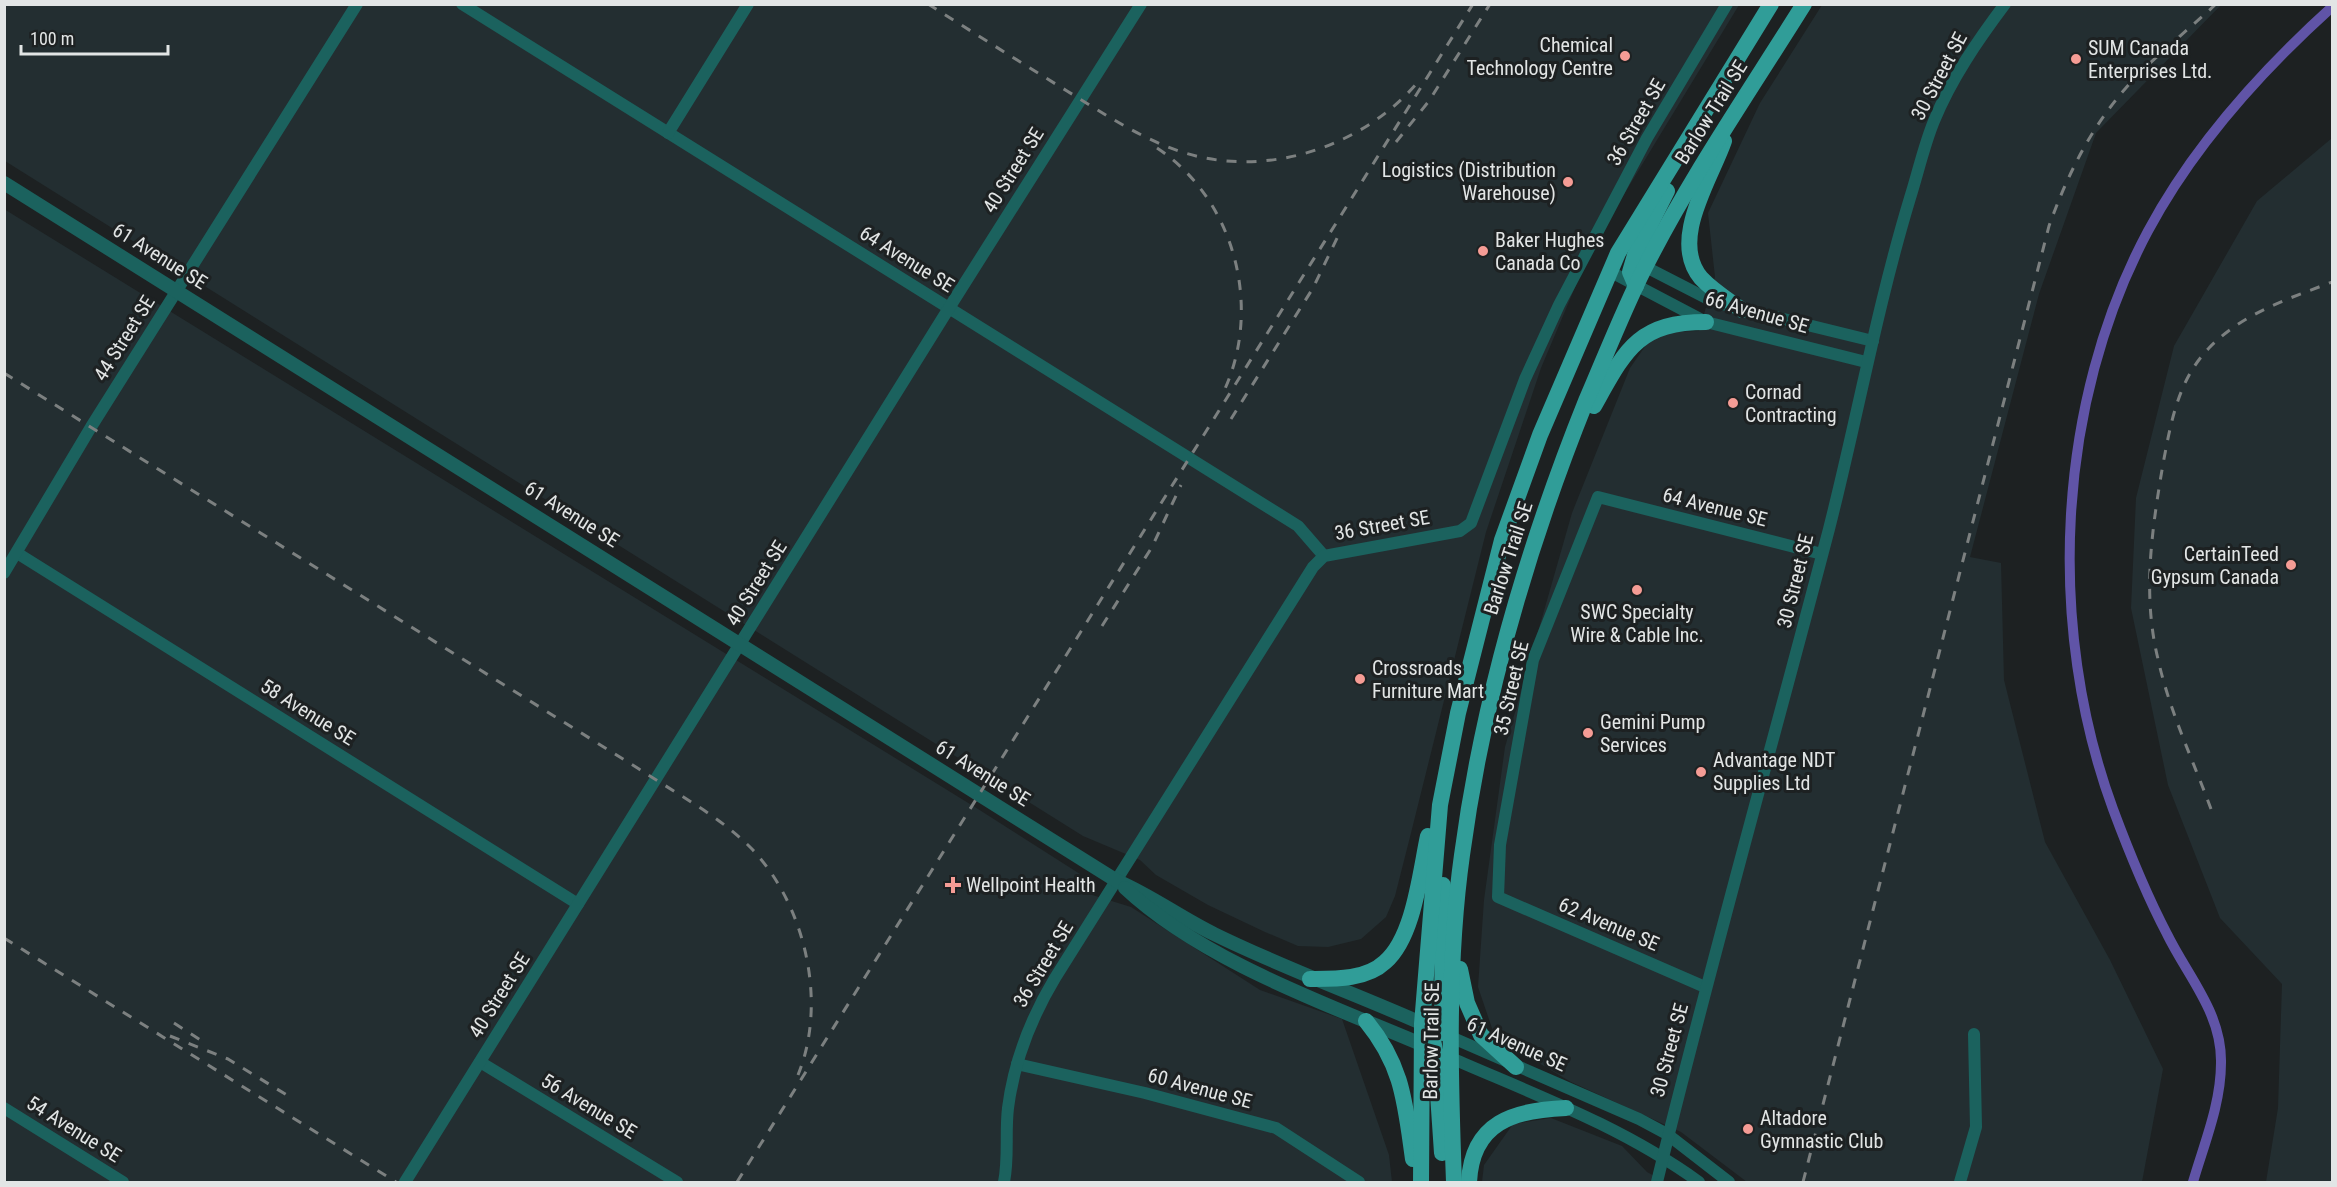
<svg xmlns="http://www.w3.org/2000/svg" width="2337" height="1187" font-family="'Roboto Condensed',sans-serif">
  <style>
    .built { fill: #232e31 }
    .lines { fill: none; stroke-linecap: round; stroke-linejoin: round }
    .canal { stroke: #6054a7; stroke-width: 10 }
    .minor { stroke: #1b625e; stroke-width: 12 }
    .tertiary { stroke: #1b625e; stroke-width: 14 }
    .primary { stroke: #309d98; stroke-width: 16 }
    .rail { stroke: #7c8080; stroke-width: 3; stroke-dasharray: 10 10; stroke-linecap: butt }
    .poi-dot { fill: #f59c95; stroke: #1d2122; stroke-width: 2 }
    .labels { text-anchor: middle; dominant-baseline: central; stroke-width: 6; stroke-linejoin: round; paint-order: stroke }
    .poi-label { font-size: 20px; fill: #e2e5e5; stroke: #1d2122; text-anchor: start }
    .street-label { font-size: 20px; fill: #e2e5e5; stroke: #1d2122 }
  </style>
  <rect width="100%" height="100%" fill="#1d2122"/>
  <g class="built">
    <path d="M4 5H1739L1592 247 1541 368 1486 532 1411 833 1395 896 1386 917 1361 939 1328 947 1298 946 1265 932 1208 905 1156 875 1140 860 1083 836 5 161Z"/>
    <path d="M1822 5H2221L2096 133 2039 294 1970 557 2001 563 2004 680 2045 842 2110 960 2163 1069 2142 1182H1747L1681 1132 1571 1082 1495 1037 1478 987 1484 900 1505 747 1572 513 1630 368 1655 332 1699 331 1715 277 1708 213 1760 103Z"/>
    <path d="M2332 138V1182H2266L2278 1108 2282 984 2220 918 2168 785 2131 608 2136 498 2174 346 2257 201Z"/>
    <path d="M4 209 978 809 1080 874 1089 894 1131 907 1260 990 1342 1019 1389 1155 1392 1182H5Z"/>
    <path d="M1551 1118 1622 1146 1647 1172 1665 1182H1482L1484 1165 1513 1124Z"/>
  </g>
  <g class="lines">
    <path class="canal" d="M2193 1182C2204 1144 2221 1104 2221 1063 2222 1013 2188 977 2167 934 2146 894 2129 852 2113 809 2046 627 2056 403 2148 231 2194 145 2260 72 2332 7"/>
    <g class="minor">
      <path d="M462 4 1298 526 1324 556"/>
      <path d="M668 133 748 4"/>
      <path d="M1638 263 1714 302 1873 341"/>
      <path d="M1609 271 1706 322 1866 362"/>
      <path d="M17 553 578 904"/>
      <path d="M4 573 91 427 357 4"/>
      <path d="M1705 987 1498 897 1500 845 1533 660 1598 497 1822 554"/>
      <path d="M1453 1038 1639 1119 1667 1134 1729 1182"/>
      <path d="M1451 1058C1536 1095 1623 1127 1699 1182"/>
      <path d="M480 1062 677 1182"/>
      <path d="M1017 1064 1145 1093 1276 1128 1359 1182"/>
      <path d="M4 1108 123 1182"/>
      <path d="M405 1182 949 308 1141 4"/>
      <path d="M1004 1182C1009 1158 1005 1133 1008 1108 1014 1061 1031 1018 1055 978L1313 567 1324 556 1460 531 1471 523 1525 379 1559 305 1647 138 1727 4"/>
      <path d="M1657 1182C1710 964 1772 747 1829 529 1857 419 1877 307 1910 198 1918 173 1924 145 1934 121 1951 79 1978 40 2005 4"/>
      <path d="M1960 1182 1976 1127 1974 1034"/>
    </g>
    <g class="tertiary">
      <path d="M4 183 1117 881C1152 896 1181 918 1214 934 1285 969 1359 995 1430 1027"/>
      <path d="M1125 888C1204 962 1330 1005 1428 1047"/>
    </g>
    <g class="primary">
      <path d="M1724 141C1711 179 1669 240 1701 278 1713 291 1728 300 1742 310"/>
      <path d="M1636 286 1630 272 1635 255 1667 191"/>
      <path d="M1594 406C1625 351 1637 322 1706 322"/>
      <path d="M1460 969 1467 1003 1481 1035 1516 1067"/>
      <path d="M1310 979C1334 979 1366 980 1385 962 1414 937 1420 873 1428 836"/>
      <path d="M1366 1021C1403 1066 1405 1103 1413 1159"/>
      <path d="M1425 1026 1432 1035 1435 1050 1442 1153"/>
      <path d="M1442 1033 1443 885"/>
      <path d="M1421 1182 1422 1024 1440 805 1458 713 1502 540 1540 435 1618 253 1771 4"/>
      <path d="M1454 1182C1450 1075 1447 962 1462 855 1483 698 1527 548 1586 401 1605 357 1623 311 1644 269 1691 176 1749 92 1804 4"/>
      <path d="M1469 1182C1472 1122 1514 1110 1566 1108"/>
    </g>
    <g class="rail">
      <path d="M928 4C974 33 1020 62 1067 91 1103 113 1138 137 1179 151 1263 180 1362 148 1418 82"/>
      <path d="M1396 142 1429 101 1490 4"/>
      <path d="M1157 148C1236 200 1263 310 1223 393"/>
      <path d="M4 373 639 769C677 794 719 816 751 848 805 904 828 1002 798 1075"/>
      <path d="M1231 419 1313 288 1339 234"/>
      <path d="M1102 626 1152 547 1181 485"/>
      <path d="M2211 809C2193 760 2169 710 2158 659 2142 594 2152 529 2163 464 2171 422 2178 380 2209 348 2243 313 2288 299 2332 282"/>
      <path d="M4 938 396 1182"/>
      <path d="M174 1023 202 1041"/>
      <path d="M170 1036 228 1059 290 1097"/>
      <path d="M737 1182 1473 4"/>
      <path d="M1803 1182 2049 226C2067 176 2090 129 2125 89 2152 58 2186 32 2216 4"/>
    </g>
  </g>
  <g class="poi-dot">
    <circle cx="1625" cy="56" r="6"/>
    <circle cx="2076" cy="59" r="6"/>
    <circle cx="1568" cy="182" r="6"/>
    <circle cx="1483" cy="251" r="6"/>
    <circle cx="1733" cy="403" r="6"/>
    <circle cx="2291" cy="565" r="6"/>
    <circle cx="1637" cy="590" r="6"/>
    <circle cx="1360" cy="679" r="6"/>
    <circle cx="1588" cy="733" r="6"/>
    <circle cx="1701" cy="772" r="6"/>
    <path d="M950 876h6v6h6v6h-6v6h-6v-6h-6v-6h6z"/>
    <circle cx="1748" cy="1129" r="6"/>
  </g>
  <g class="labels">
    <g class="poi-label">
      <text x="1613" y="45" text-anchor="end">Chemical<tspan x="1613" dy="23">Technology Centre</tspan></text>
      <text x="2088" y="48">SUM Canada<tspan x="2088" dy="23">Enterprises Ltd.</tspan></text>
      <text x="1556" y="170" text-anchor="end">Logistics (Distribution<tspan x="1556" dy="23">Warehouse)</tspan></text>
      <text x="1495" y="240">Baker Hughes<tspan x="1495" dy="23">Canada Co</tspan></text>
      <text x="1745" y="392">Cornad<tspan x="1745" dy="23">Contracting</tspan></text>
      <text x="2279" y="554" text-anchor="end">CertainTeed<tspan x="2279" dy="23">Gypsum Canada</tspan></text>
      <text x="1637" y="612" text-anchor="middle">SWC Specialty<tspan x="1637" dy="23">Wire &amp; Cable Inc.</tspan></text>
      <text x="1372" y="668">Crossroads<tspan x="1372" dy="23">Furniture Mart</tspan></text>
      <text x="1600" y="722">Gemini Pump<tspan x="1600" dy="23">Services</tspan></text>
      <text x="1713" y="760">Advantage NDT<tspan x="1713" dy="23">Supplies Ltd</tspan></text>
      <text x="966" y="885">Wellpoint Health</text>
      <text x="1760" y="1118">Altadore<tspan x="1760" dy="23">Gymnastic Club</tspan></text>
    </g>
    <g class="street-label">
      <text transform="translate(1939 76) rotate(-62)">30 Street SE</text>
      <text transform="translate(1711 112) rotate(-58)">Barlow Trail SE</text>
      <text transform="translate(1636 122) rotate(-60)">36 Street SE</text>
      <text transform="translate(1013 170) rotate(-58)">40 Street SE</text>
      <text transform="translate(160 256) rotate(32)">61 Avenue SE</text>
      <text transform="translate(907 259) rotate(32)">64 Avenue SE</text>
      <text transform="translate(1757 312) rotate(16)">66 Avenue SE</text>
      <text transform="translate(124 338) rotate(-58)">44 Street SE</text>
      <text transform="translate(1715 507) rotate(14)">64 Avenue SE</text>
      <text transform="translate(572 514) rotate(32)">61 Avenue SE</text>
      <text transform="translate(1382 525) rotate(-10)">36 Street SE</text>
      <text transform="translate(1508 558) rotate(-72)">Barlow Trail SE</text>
      <text transform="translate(1795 581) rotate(-76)">30 Street SE</text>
      <text transform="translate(756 583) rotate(-58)">40 Street SE</text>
      <text transform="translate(1511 688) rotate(-77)">35 Street SE</text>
      <text transform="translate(308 712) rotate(32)">58 Avenue SE</text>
      <text transform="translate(983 773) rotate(32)">61 Avenue SE</text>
      <text transform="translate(1609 924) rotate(23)">62 Avenue SE</text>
      <text transform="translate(1043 964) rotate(-59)">36 Street SE</text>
      <text transform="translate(499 995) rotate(-58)">40 Street SE</text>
      <text transform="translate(1431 1041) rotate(-89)">Barlow Trail SE</text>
      <text transform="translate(1517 1044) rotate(24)">61 Avenue SE</text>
      <text transform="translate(1669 1050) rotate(-75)">30 Street SE</text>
      <text transform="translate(1200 1088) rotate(15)">60 Avenue SE</text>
      <text transform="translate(589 1106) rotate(31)">56 Avenue SE</text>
      <text transform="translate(74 1129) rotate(32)">54 Avenue SE</text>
    </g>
  </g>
  <rect width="2337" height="1187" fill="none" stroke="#e2e5e5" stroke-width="12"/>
  <path d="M21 45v9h147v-9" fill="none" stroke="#e2e5e5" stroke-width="3"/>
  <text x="30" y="45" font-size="18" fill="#e2e5e5" stroke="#1d2122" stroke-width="4.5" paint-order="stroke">100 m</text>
</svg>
